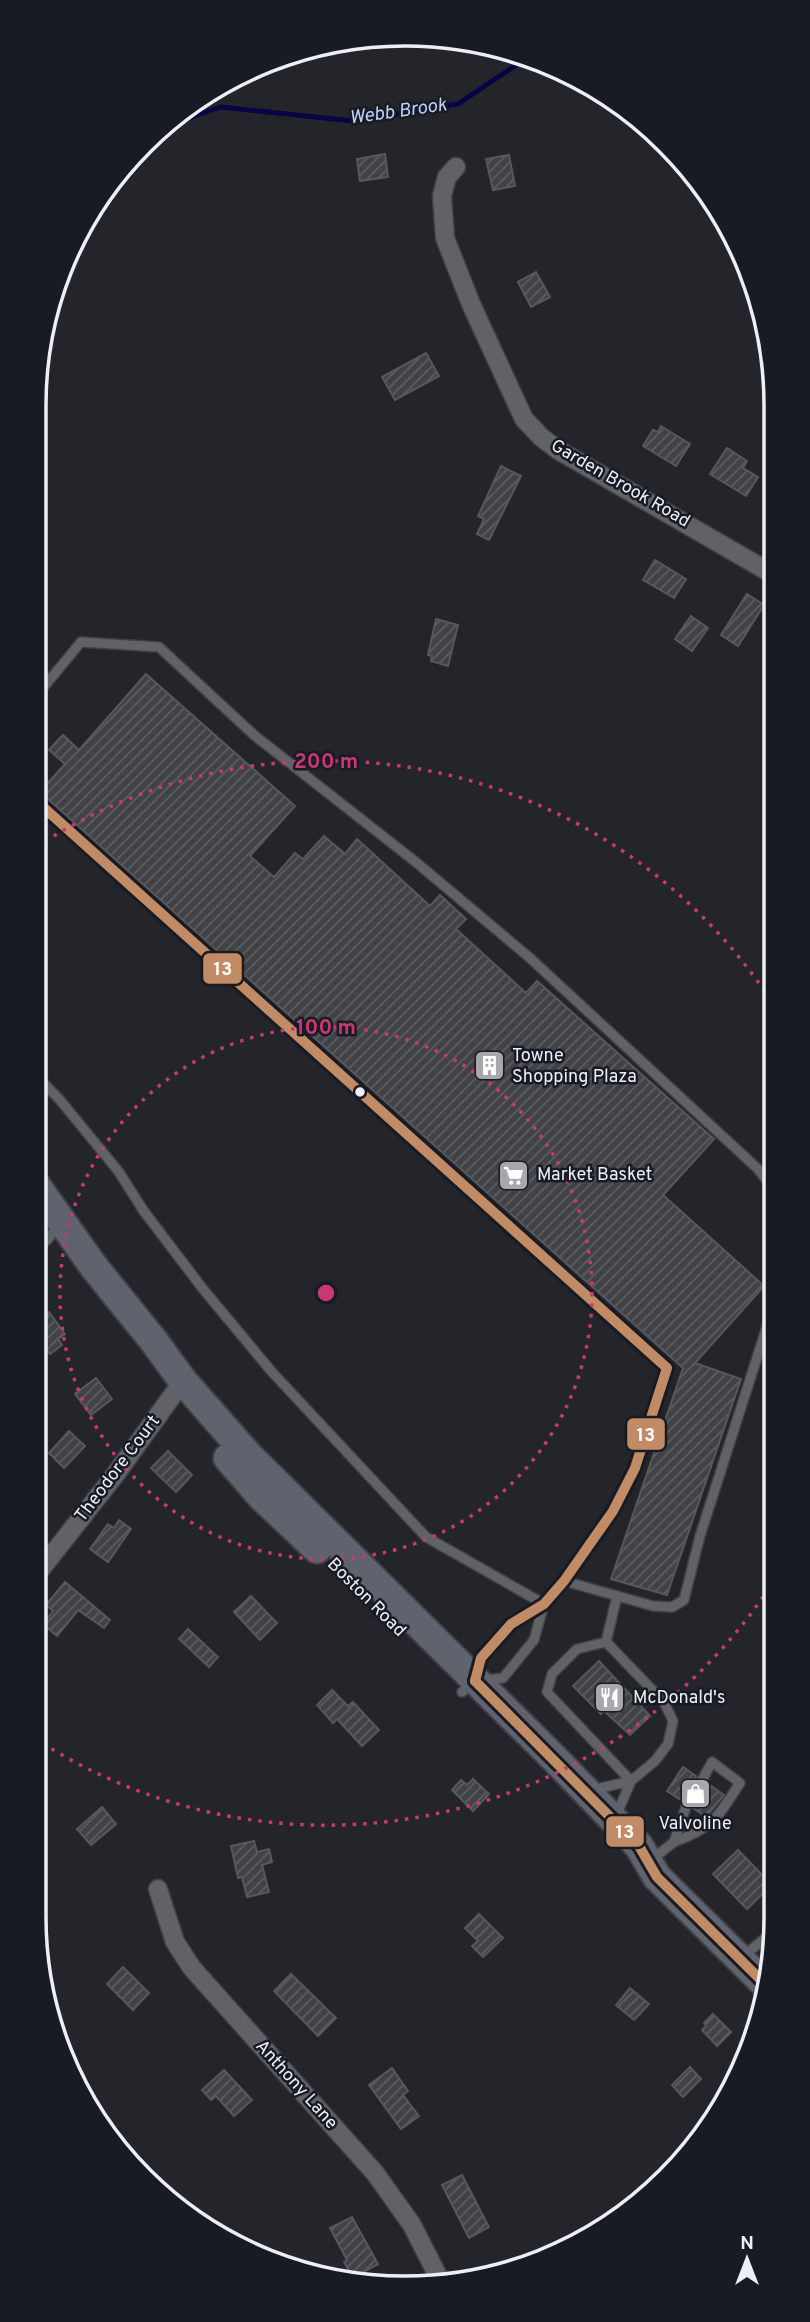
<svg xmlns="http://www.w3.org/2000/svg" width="810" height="2322" font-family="Overpass,sans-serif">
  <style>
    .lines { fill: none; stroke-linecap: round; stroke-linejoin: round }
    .stream { stroke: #080445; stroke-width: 5 }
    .building { fill: url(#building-hatch); stroke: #56585c; stroke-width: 2 }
    .lane-casing { stroke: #3e4044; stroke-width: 12 }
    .street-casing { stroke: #3e4044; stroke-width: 21 }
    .primary-casing { stroke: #3e4044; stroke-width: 32 }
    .lane { stroke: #616266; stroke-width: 9 }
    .street { stroke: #616266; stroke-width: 18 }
    .primary { stroke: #60626d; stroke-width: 28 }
    .bus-1-casing { stroke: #181b23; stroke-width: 16 }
    .bus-1 { stroke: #c18c65; stroke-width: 10 }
    .ring { fill: none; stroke: #c83872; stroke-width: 3.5; stroke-dasharray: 3.5 7 }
    .bus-dot { fill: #eceff5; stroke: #181b23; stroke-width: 2.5 }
    .labels { text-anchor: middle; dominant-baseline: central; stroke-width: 5; stroke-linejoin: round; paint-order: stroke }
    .street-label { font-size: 18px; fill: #eceff5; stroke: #181b23 }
    .poi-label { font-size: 18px; fill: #eceff5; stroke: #181b23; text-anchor: start }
    .water-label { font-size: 19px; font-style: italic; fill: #c0d0fa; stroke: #181b23 }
    .rim { fill: none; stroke: #eceff5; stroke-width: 3.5 }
    .centre { fill: #c83872; stroke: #181b23; stroke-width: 3.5 }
    .ring-label { font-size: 21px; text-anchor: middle; font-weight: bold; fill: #c83872; stroke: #181b23; stroke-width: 5; stroke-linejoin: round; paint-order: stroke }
    .line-badge { stroke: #181b23; stroke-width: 2.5 }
    .badge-label { font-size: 19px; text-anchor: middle; font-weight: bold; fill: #fff }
  </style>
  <defs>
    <pattern id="building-hatch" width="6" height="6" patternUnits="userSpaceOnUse" patternTransform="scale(1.75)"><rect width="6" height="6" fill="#414246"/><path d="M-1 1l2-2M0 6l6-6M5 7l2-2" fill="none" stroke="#5d5e61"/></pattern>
  </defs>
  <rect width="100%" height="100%" fill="#24252a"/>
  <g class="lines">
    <path class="stream" d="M173 123 221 107 353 121 458 104 528 57"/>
  </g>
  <g class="building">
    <path d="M385 154 388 177 360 181 357 159Z"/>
    <path d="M509 155 515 186 493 190 486 159Z"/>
    <path d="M536 272 550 297 531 307 518 282Z"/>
    <path d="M426 353 439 376 395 400 382 377Z"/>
    <path d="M661 426 690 444 676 466 643 446 653 430 658 432Z"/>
    <path d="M727 448 747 461 743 468 758 477 746 496 710 474Z"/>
    <path d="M501 466 521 476 489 540 477 534 484 519 478 516Z"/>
    <path d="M655 560 686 579 674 598 643 580Z"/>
    <path d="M747 594 764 605 738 646 721 635Z"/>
    <path d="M691 616 708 628 692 651 675 639Z"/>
    <path d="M436 619 458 625 448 666 431 661 432 656 428 655Z"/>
    <path d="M146 674 295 806 250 856 274 877 295 853 303 859 324 836 345 854 357 839 430 906 440 895 466 919 456 929 526 993 537 981 714 1139 663 1195 764 1286 695 1363 741 1379 667 1595 611 1579 683 1368 40 792 65 764 49 750 63 735 79 750Z"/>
    <path d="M49 1312 65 1334 58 1339 62 1345 50 1354 33 1332V1323Z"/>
    <path d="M96 1378 112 1399 91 1415 75 1394Z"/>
    <path d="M69 1431 85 1446 64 1468 49 1453Z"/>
    <path d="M168 1451 192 1475 176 1492 151 1468Z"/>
    <path d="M119 1520 131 1529 108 1562 90 1549 108 1524 114 1528Z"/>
    <path d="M65 1582 110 1620 104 1628 78 1610 57 1636 43 1624 53 1611 46 1605Z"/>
    <path d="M251 1596 277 1623 260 1640 234 1612Z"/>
    <path d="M188 1629 218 1657 209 1667 179 1639Z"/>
    <path d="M599 1661 650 1716 630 1735 604 1711 601 1714 573 1686Z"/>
    <path d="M332 1690 348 1706 353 1702 379 1730 362 1746 337 1719 333 1723 317 1705Z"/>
    <path d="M683 1767 696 1776 695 1781 698 1786 703 1787 708 1784 724 1795 706 1817 693 1808 692 1799 686 1797 681 1800 667 1791Z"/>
    <path d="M473 1779 489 1794 473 1811 452 1790 461 1780 467 1785Z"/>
    <path d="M102 1807 116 1824 91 1845 77 1829Z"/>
    <path d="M254 1841 257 1852 269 1849 272 1862 262 1865 269 1892 247 1897 242 1877 238 1878 231 1846Z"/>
    <path d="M738 1850 772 1885 747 1909 713 1874Z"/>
    <path d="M479 1914 503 1938 483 1957 472 1946 478 1941 465 1928Z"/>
    <path d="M123 1967 149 1993 133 2010 107 1984Z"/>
    <path d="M291 1974 336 2018 318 2036 274 1991Z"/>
    <path d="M630 1988 649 2004 634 2020 616 2005Z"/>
    <path d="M713 2014 731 2032 717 2046 702 2030 706 2026 704 2023Z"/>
    <path d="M690 2067 701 2079 683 2097 672 2085Z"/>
    <path d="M392 2068 408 2091 403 2095 419 2116 401 2129 369 2085Z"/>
    <path d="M224 2070 252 2100 234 2116 216 2096 211 2100 202 2090Z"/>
    <path d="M462 2175 489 2227 469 2238 442 2185Z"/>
    <path d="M352 2217 378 2264 353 2278 344 2262 347 2260 330 2228Z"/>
  </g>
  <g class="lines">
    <defs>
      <g id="lane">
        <path d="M33 700 81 642 159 647 254 735 417 863 530 958 758 1169 775 1191"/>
        <path d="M33 798 667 1368 635 1468 613 1511 564 1581 544 1604 511 1624 481 1658 477 1675"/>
        <path d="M33 1072 60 1100 119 1172 143 1210 203 1289 272 1372 426 1537 544 1604"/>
        <path d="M33 1253 48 1239 59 1224"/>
        <path d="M564 1581 653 1606 672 1607 684 1600 700 1536 769 1320 775 1287"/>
        <path d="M606 1642 664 1702 673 1721 668 1744 655 1761 631 1781 547 1692 552 1674 577 1649Z"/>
        <path d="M606 1642 617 1596"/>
        <path d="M462 1692 475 1681 503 1678 534 1640 544 1604"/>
        <path d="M592 1790 631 1781 616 1816"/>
        <path d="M687 1804 674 1842C713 1828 718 1817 740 1783L712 1762 702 1780"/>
        <path d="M651 1860 674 1842"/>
        <path d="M741 1958 775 1930"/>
      </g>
      <g id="street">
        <path d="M456 167 447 177 442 196 445 238 471 304 524 419 541 437 558 450 774 575"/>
        <path d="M33 1579 115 1475 175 1392"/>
        <path d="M158 1889 175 1942 192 1968 375 2173 412 2225 440 2280"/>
      </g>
      <g id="primary">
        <path d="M33 1181 94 1267 153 1340 183 1381 248 1455 556 1760 639 1846 657 1877 768 1987"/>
        <path d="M228 1458 261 1496 317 1549"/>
      </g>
    </defs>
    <use href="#lane" class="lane-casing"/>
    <use href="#street" class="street-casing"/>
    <use href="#primary" class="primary-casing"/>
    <use href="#lane" class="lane"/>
    <use href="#street" class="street"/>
    <use href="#primary" class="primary"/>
    <defs>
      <g id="bus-1">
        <path d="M33 798 667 1368 635 1468 613 1511 564 1581 544 1604 511 1624 481 1658 475 1681"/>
        <path d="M475 1681 639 1846 657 1877 768 1987"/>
      </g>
    </defs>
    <use href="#bus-1" class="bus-1-casing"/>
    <use href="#bus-1" class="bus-1"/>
  </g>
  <g class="ring">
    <circle cx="326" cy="1293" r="266"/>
    <path d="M775 1579A532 532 0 0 1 36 1739M36 847A532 532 0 0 1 775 1007"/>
  </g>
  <defs>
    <symbol id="building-square" viewBox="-11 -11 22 22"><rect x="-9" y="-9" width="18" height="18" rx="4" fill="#a6a8ae" stroke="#181b23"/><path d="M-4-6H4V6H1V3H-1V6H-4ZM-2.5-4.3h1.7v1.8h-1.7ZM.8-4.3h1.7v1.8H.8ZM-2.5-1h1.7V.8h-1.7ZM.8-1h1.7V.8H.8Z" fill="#fff"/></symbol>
    <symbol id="supermarket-square" viewBox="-11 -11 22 22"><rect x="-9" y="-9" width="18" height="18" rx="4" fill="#a6a8ae" stroke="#181b23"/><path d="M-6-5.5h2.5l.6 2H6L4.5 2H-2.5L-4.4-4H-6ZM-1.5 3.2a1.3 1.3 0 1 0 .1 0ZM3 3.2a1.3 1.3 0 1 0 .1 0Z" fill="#fff"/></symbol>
    <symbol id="restaurant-square" viewBox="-11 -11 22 22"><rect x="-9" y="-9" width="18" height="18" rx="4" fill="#a6a8ae" stroke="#181b23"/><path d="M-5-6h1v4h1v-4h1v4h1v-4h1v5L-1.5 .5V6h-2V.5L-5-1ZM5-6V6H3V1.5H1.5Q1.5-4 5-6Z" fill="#fff"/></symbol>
    <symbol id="shop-square" viewBox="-11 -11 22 22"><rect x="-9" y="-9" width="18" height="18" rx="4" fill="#a6a8ae" stroke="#181b23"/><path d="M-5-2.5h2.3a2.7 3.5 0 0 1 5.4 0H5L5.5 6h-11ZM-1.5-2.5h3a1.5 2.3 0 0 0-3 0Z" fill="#fff"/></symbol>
  </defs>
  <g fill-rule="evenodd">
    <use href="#building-square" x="472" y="1048" width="35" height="35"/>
    <use href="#supermarket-square" x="496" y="1158" width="35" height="35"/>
    <use href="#restaurant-square" x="592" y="1680" width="35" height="35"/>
    <use href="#shop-square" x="678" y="1776" width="35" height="35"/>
  </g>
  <circle class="bus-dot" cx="360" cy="1092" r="6"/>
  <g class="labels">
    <g class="street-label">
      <text transform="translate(620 484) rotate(30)">Garden Brook Road</text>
      <text transform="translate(118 1469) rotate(-53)">Theodore Court</text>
      <text transform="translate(366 1598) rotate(45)">Boston Road</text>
      <text transform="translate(296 2085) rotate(48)">Anthony Lane</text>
    </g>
    <g class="poi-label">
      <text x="512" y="1056">Towne<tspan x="512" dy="21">Shopping Plaza</tspan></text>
      <text x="537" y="1175">Market Basket</text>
      <text x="633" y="1698">McDonald's</text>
      <text x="695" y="1824" text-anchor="middle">Valvoline</text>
    </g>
    <g class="water-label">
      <text transform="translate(398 112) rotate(-8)">Webb Brook</text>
    </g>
  </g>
  <path d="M0 0H810V2322H0ZM405 46H405A359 359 0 0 1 764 405V1917A359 359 0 0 1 405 2276H405A359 359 0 0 1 46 1917V405A359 359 0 0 1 405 46Z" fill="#181b23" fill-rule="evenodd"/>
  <path class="rim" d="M405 46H405A359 359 0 0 1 764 405V1917A359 359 0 0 1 405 2276H405A359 359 0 0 1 46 1917V405A359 359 0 0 1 405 46Z"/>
  <circle cx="326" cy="1293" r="10" class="centre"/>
  <g class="ring-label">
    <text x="326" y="768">200 m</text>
    <text x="326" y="1034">100 m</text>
  </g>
  <g class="line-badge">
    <rect x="202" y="952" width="41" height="33" rx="7" fill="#c18c65"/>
    <rect x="626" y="1417" width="40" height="34" rx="7" fill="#c18c65"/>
    <rect x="605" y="1815" width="40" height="33" rx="7" fill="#c18c65"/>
  </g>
  <g class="badge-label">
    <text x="223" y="975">13</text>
    <text x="646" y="1441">13</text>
    <text x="625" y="1838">13</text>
  </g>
  <g transform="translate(747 2259)" stroke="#181b23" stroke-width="5" paint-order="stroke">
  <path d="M0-5L12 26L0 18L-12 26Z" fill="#eceff5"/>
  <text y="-10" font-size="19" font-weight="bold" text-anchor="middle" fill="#eceff5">N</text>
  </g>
</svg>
